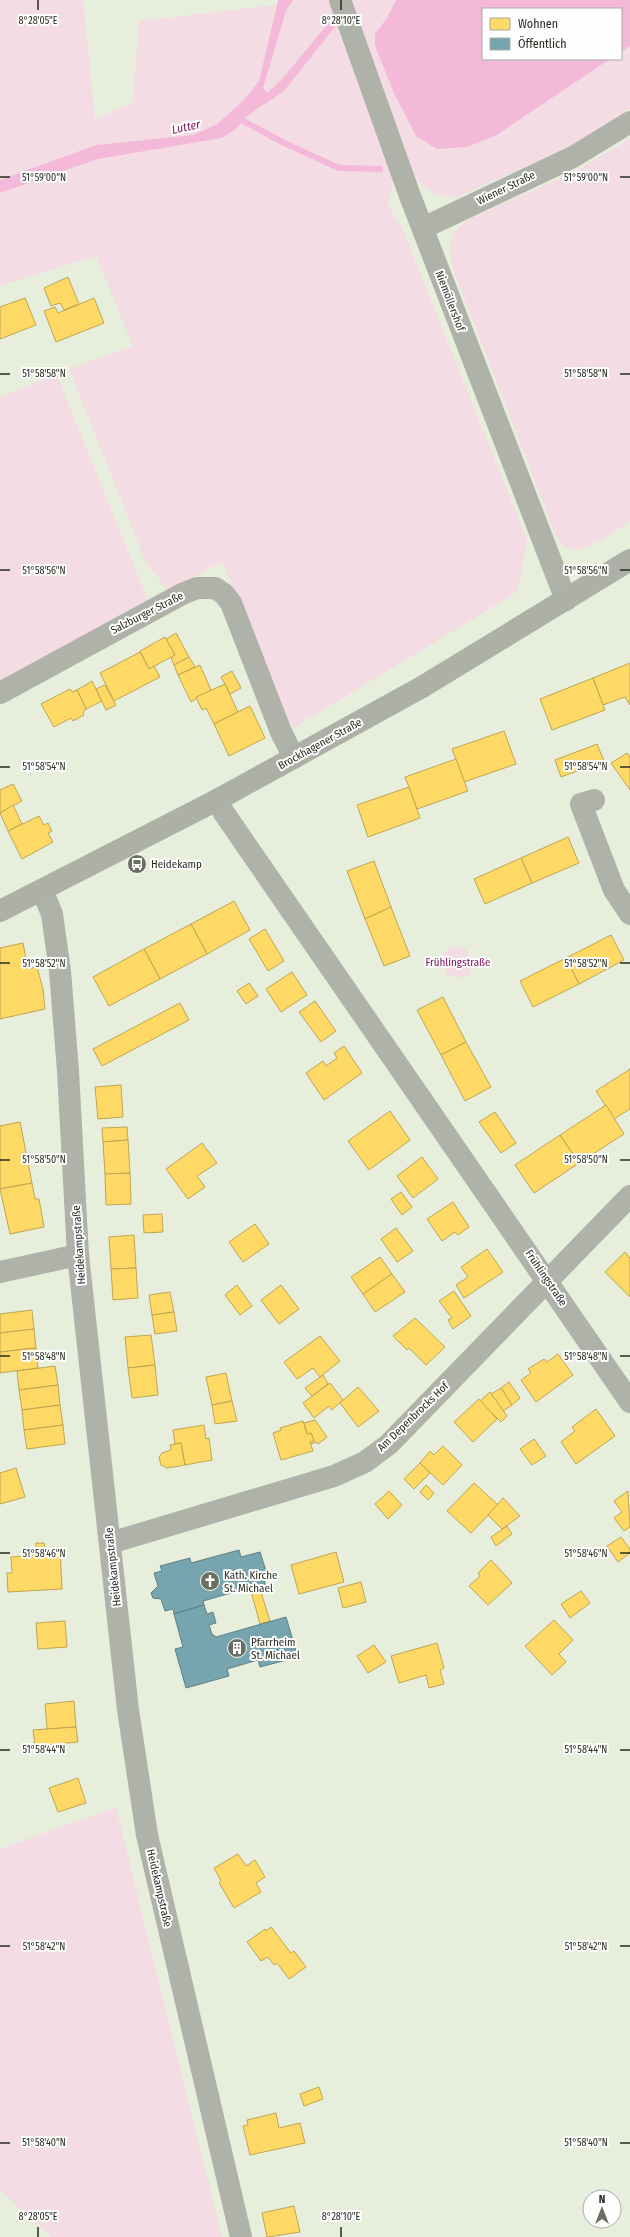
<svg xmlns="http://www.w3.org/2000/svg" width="630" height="2237" font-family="'Fira Sans Condensed',sans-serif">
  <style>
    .green { fill: #f4dce4 }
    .water { fill: #f4b8d9 }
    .homes { fill: #ffd966; stroke: #bea551 }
    .public { fill: #76a5af; stroke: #5e8184 }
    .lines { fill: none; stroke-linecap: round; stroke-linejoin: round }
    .stream { stroke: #f4b8d9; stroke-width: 6 }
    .street { stroke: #aeb2a9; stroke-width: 22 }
    .secondary { stroke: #acb0a6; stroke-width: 22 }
    .ticks { fill: none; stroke: #272c1f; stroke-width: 1.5 }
    .labels { text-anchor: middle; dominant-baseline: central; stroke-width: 4; stroke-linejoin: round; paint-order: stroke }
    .street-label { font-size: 11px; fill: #272c1f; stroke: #fefefe }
    .poi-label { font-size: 11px; fill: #272c1f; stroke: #fefefe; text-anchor: start }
    .park-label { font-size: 11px; fill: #801862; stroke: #fefefe }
    .water-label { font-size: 12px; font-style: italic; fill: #7f1762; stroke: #fefefe }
    .ticks-label { font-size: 10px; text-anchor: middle; fill: #272c1f; stroke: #fefefe; stroke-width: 4; stroke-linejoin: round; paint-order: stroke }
  </style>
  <rect width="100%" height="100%" fill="#e7efdc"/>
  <g class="green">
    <path d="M0 0H83L95 119 133 102 139 21 276 5 259 81 244 100 217 124 193 135 96 145 0 180Z"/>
    <path d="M293 0H330L336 14 282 79 267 93 263 88 286 11Z"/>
    <path d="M349 0H396L387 18 376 34 394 93 610 59H621V52L630 46V109L567 148 457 197 436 195 417 181Z"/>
    <path d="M339 22 393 179 388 205 403 230 527 540 517 592 292 729 222 562 168 590 146 563 69 369 133 346 96 256 0 286V193L98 159 222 138 236 129 247 116 284 91Z"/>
    <path d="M630 139V521C614 531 576 564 560 542 556 538 554 531 552 525L452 267C449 242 448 233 471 218L574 172Z"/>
    <path d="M56 374 148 600 0 683V397Z"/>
    <path d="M457 946 467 950 473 965 470 975 462 978 447 974 442 962 445 951Z"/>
    <path d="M116 1807 218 2223 222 2237H51L0 2190V1849Z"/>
  </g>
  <g class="water">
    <path d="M278 0H293L286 11 263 88 267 93 282 79 336 14 339 22 284 91 247 116 236 129 222 138 98 159 0 193V180L96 145 193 135 217 124 244 100 259 81Z"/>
    <path d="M396 0H630V46L621 52V9H483V59H610L495 136 467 147 437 149 416 136 394 93 375 46V34L387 18Z"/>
  </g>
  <g class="homes">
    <path d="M68 277 79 304 64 310 60 303 51 306 44 288Z"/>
    <path d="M25 298 36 325 0 339V307Z"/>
    <path d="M94 298 104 323 56 342 44 311 55 307 58 313Z"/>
    <path d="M176 633 189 657 174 665 171 657 175 655 166 639Z"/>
    <path d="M165 637 175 655 149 669 140 651Z"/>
    <path d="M140 652 149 669 154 666 160 677 114 701 100 673Z"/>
    <path d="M189 657 195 667 178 675 174 665Z"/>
    <path d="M630 663V705L625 697 603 705 593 678Z"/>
    <path d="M200 665 211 690 191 702 178 675Z"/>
    <path d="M232 671 241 688 230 694 221 677Z"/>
    <path d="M593 678 605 710 552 730 540 699Z"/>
    <path d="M92 681 102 701 86 709 77 690Z"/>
    <path d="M225 684 238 712 214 724 206 708 202 710 196 697Z"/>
    <path d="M105 685 116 705 106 710 96 689Z"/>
    <path d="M70 689 72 692 77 690 86 709 83 712 84 715 73 721 71 718 54 727 41 704Z"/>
    <path d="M250 706 265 738 229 756 214 724Z"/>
    <path d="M504 731 516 764 464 782 452 749Z"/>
    <path d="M597 744 604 761 561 777 555 760Z"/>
    <path d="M627 753 630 757V790L611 763Z"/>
    <path d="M456 759 468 791 417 809 405 777Z"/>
    <path d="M13 784 22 801 0 813V790Z"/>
    <path d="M409 787 420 818 368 837 357 805Z"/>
    <path d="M13 805 22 824 8 831 0 813Z"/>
    <path d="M39 816 44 825 48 823 52 831 48 833 53 842 22 859 8 831Z"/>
    <path d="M568 837 579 863 532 883 521 858Z"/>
    <path d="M521 858 532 883 485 904 474 879Z"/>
    <path d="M374 861 391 907 365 919 347 871Z"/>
    <path d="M234 901 250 930 207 954 191 924Z"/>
    <path d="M391 907 410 956 384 966 365 919Z"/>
    <path d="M191 924 207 954 160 979 144 949Z"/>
    <path d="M265 929 284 961 268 971 249 939Z"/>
    <path d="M611 935 624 960 579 984 566 958Z"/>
    <path d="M23 943 28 969 37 967 43 989 45 1009 0 1019V948Z"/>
    <path d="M144 949 160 979 109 1006 93 977Z"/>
    <path d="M566 958 579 984 533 1007 520 981Z"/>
    <path d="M292 972 307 995 281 1012 266 989Z"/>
    <path d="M249 983 258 996 246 1004 237 991Z"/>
    <path d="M443 997 466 1042 441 1055 417 1010Z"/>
    <path d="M315 1001 336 1031 321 1042 299 1012Z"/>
    <path d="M180 1003 189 1020 102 1066 93 1049Z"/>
    <path d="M466 1042 491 1087 465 1101 441 1055Z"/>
    <path d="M344 1046 362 1073 324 1100 306 1073 323 1061 326 1066 337 1058 334 1053Z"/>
    <path d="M630 1069V1109L614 1119 596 1091Z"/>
    <path d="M121 1085 123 1117 98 1119 95 1087Z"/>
    <path d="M606 1105 624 1134 579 1163 560 1135Z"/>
    <path d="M390 1111 410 1140 369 1170 348 1141Z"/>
    <path d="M495 1112 516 1143 501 1153 479 1122Z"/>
    <path d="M20 1122 32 1183 0 1189V1126Z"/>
    <path d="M127 1127 128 1140 103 1142 102 1128Z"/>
    <path d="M560 1135 579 1163 534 1193 515 1165Z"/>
    <path d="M128 1140 130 1173 105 1174 103 1142Z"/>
    <path d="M202 1143 217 1163 197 1176 205 1187 188 1199 166 1169Z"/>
    <path d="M422 1157 438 1179 413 1198 397 1176Z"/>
    <path d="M130 1173 131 1204 106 1205 105 1174Z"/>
    <path d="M32 1183 35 1199H39L44 1227 10 1234 0 1189Z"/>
    <path d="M401 1192 412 1207 402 1215 391 1199Z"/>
    <path d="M453 1202 469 1227 458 1235 455 1232 442 1241 427 1219Z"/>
    <path d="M162 1214 163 1232 144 1233 143 1215Z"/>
    <path d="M255 1224 269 1244 243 1262 229 1242Z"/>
    <path d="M396 1228 413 1251 397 1262 381 1239Z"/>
    <path d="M134 1235 136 1268 111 1269 109 1237Z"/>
    <path d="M487 1249 503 1272 464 1298 456 1285 468 1277 461 1267Z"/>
    <path d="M625 1252 630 1258V1297L605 1272Z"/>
    <path d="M380 1257 392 1274 363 1294 351 1277Z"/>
    <path d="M136 1268 138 1298 113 1300 111 1269Z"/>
    <path d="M392 1274 405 1292 375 1312 363 1294Z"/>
    <path d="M237 1285 252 1306 240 1315 225 1295Z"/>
    <path d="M281 1285 299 1309 279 1324 261 1300Z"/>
    <path d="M454 1291 471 1316 453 1329 448 1320 452 1318 439 1301Z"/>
    <path d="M170 1292 174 1312 152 1315 149 1295Z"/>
    <path d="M32 1310 34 1329 0 1333V1314Z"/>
    <path d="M174 1312 177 1331 155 1334 152 1315Z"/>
    <path d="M415 1318 445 1347 426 1365 409 1348 407 1350 393 1336Z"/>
    <path d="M34 1329 36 1348 0 1352V1333Z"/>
    <path d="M151 1335 155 1365 128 1368 125 1337Z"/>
    <path d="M320 1336 340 1361 320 1377 313 1368 297 1379 284 1362Z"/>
    <path d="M36 1348 38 1368 0 1373V1352Z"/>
    <path d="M558 1354 573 1375 536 1402 521 1380 531 1373 528 1369 544 1359 547 1362Z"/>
    <path d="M155 1365 158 1395 132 1398 128 1368Z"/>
    <path d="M55 1366 58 1385 19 1390 17 1371Z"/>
    <path d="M226 1373 232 1401 212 1405 206 1377Z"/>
    <path d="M323 1375 328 1384 312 1396 305 1388Z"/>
    <path d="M509 1382 520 1398 512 1405 501 1388Z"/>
    <path d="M330 1383 343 1400 332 1410 329 1406 314 1418 303 1403Z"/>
    <path d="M58 1385 60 1405 22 1410 19 1390Z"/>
    <path d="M358 1387 379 1411 358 1427 340 1403Z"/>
    <path d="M501 1388 512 1405 503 1411 491 1394Z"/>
    <path d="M490 1392 507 1416 501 1422 480 1401Z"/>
    <path d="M479 1399 497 1419 473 1442 454 1422Z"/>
    <path d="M232 1401 237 1421 215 1424 212 1405Z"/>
    <path d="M60 1405 63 1425 24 1430 22 1410Z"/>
    <path d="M596 1409 615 1436 576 1464 561 1442 575 1431 572 1427Z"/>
    <path d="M315 1420 327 1437 318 1444 316 1442 311 1444 310 1442 314 1441 311 1433 307 1434 304 1423Z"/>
    <path d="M303 1421 307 1434 311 1433 314 1441 310 1442 313 1451 281 1460 273 1433 281 1430 280 1428Z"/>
    <path d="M63 1425 65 1444 27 1449 24 1430Z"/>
    <path d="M204 1425 206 1439 209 1438 212 1460 185 1465 181 1443 175 1444 173 1430Z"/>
    <path d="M534 1439 546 1456 532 1465 520 1449Z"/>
    <path d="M181 1443 185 1465 167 1468 161 1465 159 1457 162 1453 171 1450 170 1445Z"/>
    <path d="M443 1446 462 1465 443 1485 420 1463 430 1451 434 1455Z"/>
    <path d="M420 1463 430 1473 414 1489 404 1479Z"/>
    <path d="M16 1468 25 1497 0 1504V1473Z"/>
    <path d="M474 1483 498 1505 471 1533 447 1511Z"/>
    <path d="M426 1485 434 1493 428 1500 420 1492Z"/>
    <path d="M389 1491 402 1505 388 1519 375 1504Z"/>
    <path d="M628 1491 630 1527 624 1531 614 1518 622 1512 614 1501Z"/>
    <path d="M503 1498 520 1516 502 1529 488 1515Z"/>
    <path d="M507 1526 512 1534 496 1546 491 1537Z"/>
    <path d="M621 1537 630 1549V1553L618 1562 607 1546Z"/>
    <path d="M36 1543H44L45 1549 60 1548 62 1589 8 1592 7 1573H12L11 1557 33 1555 32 1550H36Z"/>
    <path d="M336 1552 344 1582 299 1594 291 1565Z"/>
    <path d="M491 1560 512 1583 488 1605 469 1586 480 1576 478 1573Z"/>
    <path d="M361 1582 366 1602 343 1608 338 1588Z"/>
    <path d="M260 1589 270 1621 260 1624 251 1591Z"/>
    <path d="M581 1591 590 1603 570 1618 561 1604Z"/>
    <path d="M554 1620 573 1640 559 1654 566 1662 552 1675 525 1646Z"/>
    <path d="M65 1621 67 1647 38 1649 36 1623Z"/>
    <path d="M437 1643 444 1668 440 1670 444 1684 429 1688 426 1675 399 1683 391 1656Z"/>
    <path d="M374 1645 386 1662 368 1673 357 1656Z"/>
    <path d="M74 1701 76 1727 47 1729 45 1704Z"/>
    <path d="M76 1727 78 1742 35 1746 33 1730Z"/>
    <path d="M78 1778 86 1803 58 1812 49 1788Z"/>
    <path d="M238 1854 246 1866 255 1860 265 1877 256 1883 261 1892 234 1908 219 1883 221 1881 214 1868Z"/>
    <path d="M271 1927 291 1953 294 1951 306 1967 289 1979 277 1963 274 1965 268 1957 261 1961 247 1942 265 1929 266 1931Z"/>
    <path d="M319 2087 323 2099 304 2106 300 2094Z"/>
    <path d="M276 2113 279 2128 300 2123 305 2143 250 2155 243 2126 248 2125 247 2120Z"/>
    <path d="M294 2206 300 2232 267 2237 262 2213Z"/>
  </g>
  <g class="public">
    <path d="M239 1550 241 1557 260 1552 267 1574 263 1575 266 1587 246 1592 245 1589 203 1601 204 1605 174 1614 173 1609 165 1611 161 1599 153 1598 151 1593 158 1586 154 1573 162 1571 160 1566 190 1558 191 1563Z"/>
    <path d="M204 1605 207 1614 213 1612 216 1623 209 1625 212 1634 216 1637 286 1617 298 1657 260 1667 258 1660 227 1669 229 1676 186 1688 175 1649 183 1647 174 1614Z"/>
  </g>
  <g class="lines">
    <path class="stream" d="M238 118 282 142 339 168 380 169"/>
    <g class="street">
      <path d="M340 0 410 196 566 600"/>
      <path d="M423 228 573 157 630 122"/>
      <path d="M0 693 182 594 197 588H215L224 594 231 603 281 732 294 758"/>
      <path d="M217 800 224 813 630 1402"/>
      <path d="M594 800 581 804 614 890 630 914"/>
      <path d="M42 890 52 914 60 971 68 1071 78 1255 128 1710 147 1835 241 2237"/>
      <path d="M0 1272 78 1255"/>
      <path d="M110 1543 334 1476 365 1462 389 1444 630 1196"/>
    </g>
    <path class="secondary" d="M0 911 217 800 422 687 630 560"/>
  </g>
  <path class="ticks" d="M38 0V10M341 0V10M0 177H10M620 177H630M0 374H10M620 374H630M0 570H10M620 570H630M0 767H10M620 767H630M0 963H10M620 963H630M0 1160H10M620 1160H630M0 1356H10M620 1356H630M0 1553H10M620 1553H630M0 1750H10M620 1750H630M0 1946H10M620 1946H630M0 2143H10M620 2143H630M38 2227V2237M341 2227V2237"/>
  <defs>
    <symbol id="bus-disc" viewBox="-11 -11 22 22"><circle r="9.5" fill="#6a7061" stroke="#fefefe"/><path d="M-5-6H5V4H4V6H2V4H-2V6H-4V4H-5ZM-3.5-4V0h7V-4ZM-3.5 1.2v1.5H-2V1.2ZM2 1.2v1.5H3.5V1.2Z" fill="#fff"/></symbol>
    <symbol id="church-disc" viewBox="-11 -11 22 22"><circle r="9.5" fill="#6a7061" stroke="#fefefe"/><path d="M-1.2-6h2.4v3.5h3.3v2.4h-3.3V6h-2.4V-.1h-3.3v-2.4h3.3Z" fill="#fff"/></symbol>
    <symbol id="building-disc" viewBox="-11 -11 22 22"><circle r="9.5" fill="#6a7061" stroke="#fefefe"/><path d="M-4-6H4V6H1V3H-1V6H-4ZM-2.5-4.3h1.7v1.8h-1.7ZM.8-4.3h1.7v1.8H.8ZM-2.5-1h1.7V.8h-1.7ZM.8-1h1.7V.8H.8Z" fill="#fff"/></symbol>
  </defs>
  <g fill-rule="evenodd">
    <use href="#bus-disc" x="126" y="853" width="22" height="22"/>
    <use href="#church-disc" x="199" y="1570" width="22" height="22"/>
    <use href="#building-disc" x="226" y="1637" width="22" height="22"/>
  </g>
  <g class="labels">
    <g class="street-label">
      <text transform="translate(506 188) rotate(-26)">Wiener Straße</text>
      <text transform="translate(450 301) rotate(69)">Niemöllershof</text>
      <text transform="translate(147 613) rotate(-27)">Salzburger Straße</text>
      <text transform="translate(320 744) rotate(-29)">Brockhagener Straße</text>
      <text transform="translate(79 1245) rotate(-94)">Heidekampstraße</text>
      <text transform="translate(546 1278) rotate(56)">Frühlingstraße</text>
      <text transform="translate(413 1417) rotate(-44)">Am Depenbrocks Hof</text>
      <text transform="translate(113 1567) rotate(-96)">Heidekampstraße</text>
      <text transform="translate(159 1888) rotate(77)">Heidekampstraße</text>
    </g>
    <g class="poi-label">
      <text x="151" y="864">Heidekamp</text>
      <text x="224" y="1575">Kath. Kirche<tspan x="224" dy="13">St. Michael</tspan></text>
      <text x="251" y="1642">Pfarrheim<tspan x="251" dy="13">St. Michael</tspan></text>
    </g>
    <g class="park-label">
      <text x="458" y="962">Frühlingstraße</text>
    </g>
    <g class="water-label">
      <text transform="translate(186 127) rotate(-12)">Lutter</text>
    </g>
  </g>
  <g class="ticks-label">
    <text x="38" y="24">8°28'05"E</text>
    <text x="341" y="24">8°28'10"E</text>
    <text x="44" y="181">51°59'00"N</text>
    <text x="586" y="181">51°59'00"N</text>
    <text x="44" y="377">51°58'58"N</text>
    <text x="586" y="377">51°58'58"N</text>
    <text x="44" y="574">51°58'56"N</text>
    <text x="586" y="574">51°58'56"N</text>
    <text x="44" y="770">51°58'54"N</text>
    <text x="586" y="770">51°58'54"N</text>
    <text x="44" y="967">51°58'52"N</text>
    <text x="586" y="967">51°58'52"N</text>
    <text x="44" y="1163">51°58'50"N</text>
    <text x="586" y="1163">51°58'50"N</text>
    <text x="44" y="1360">51°58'48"N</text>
    <text x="586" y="1360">51°58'48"N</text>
    <text x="44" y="1557">51°58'46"N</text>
    <text x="586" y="1557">51°58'46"N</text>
    <text x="44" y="1753">51°58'44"N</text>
    <text x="586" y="1753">51°58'44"N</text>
    <text x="44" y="1950">51°58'42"N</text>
    <text x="586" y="1950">51°58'42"N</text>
    <text x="44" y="2146">51°58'40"N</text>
    <text x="586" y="2146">51°58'40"N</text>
    <text x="38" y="2220">8°28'05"E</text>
    <text x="341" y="2220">8°28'10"E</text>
  </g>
  <rect x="482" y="8" width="140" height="52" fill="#fefefe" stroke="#a8aaa5"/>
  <rect x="490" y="18" width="20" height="12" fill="#ffd966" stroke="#a8aaa5"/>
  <text x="518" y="28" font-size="12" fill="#272c1f">Wohnen</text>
  <rect x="490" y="38" width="20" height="12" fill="#76a5af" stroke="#a8aaa5"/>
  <text x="518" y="48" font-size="12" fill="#272c1f">Öffentlich</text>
  <g transform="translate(602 2209)"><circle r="19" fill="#fefefe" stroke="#a8aaa5"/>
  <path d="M0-3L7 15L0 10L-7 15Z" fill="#6a7061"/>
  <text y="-6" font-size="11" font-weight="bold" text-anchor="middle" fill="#272c1f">N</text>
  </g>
</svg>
